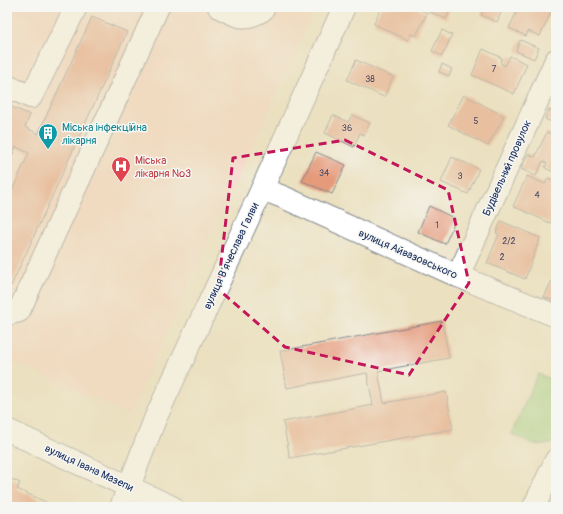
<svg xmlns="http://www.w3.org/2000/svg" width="563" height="514" font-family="Pangolin,sans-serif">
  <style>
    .built { fill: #f5d3c1 }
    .green { fill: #99d082; stroke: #5a8070 }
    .building { fill: #e59a7a }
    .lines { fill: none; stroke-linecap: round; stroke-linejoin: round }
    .minor-casing { stroke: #83888e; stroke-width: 24 }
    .minor { stroke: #fff; stroke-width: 22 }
    .marked { fill: none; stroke: #c2185b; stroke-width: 3; stroke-dasharray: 8 5; stroke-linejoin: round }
    .labels { text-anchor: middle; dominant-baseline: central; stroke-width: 3; stroke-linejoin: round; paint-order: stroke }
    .number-label { font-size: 9px; fill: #4e4a65 }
    .culture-label { font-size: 11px; fill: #0d838f; stroke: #f6f6f2; text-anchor: start }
    .health-label { font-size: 11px; fill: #be3a42; stroke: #f6f6f2; text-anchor: start }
    .street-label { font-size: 11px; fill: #1b2f5e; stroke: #f6f6f2 }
  </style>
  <rect width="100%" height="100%" fill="#f6f6f2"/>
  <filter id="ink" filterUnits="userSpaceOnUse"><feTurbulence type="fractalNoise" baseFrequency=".025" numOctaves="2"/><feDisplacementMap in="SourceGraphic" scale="8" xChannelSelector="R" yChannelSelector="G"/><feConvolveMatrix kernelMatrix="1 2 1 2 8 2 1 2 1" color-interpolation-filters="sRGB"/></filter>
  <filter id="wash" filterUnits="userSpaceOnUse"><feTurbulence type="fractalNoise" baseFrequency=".012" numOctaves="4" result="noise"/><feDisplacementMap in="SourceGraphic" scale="16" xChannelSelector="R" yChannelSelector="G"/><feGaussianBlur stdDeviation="0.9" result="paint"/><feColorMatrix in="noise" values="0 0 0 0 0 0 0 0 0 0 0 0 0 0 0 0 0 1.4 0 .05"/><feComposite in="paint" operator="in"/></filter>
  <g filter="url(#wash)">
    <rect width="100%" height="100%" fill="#ebe0bf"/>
    <path class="built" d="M7 7H316L129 414 7 359Z"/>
    <path class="green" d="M538 374 556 381V441C540 451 527 440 511 434Z"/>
    <g id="blocks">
      <g class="building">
        <path d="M381 7H414L427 13 416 36 411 34 408 40 374 24Z"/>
        <path d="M427 7H451L446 19 426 10Z"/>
        <path d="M484 7H500L503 8 497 22 481 15Z"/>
        <path d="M519 7H540L551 12 540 36 528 31 526 36 509 28Z"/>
        <path d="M92 17 127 32 11 286 7 284V202L29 153 16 147 11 158 7 156V105L30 115 25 127 38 134Z"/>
        <path d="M442 30 452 35 442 56 432 51Z"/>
        <path d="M520 40 539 48 534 59 516 51Z"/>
        <path d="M483 49 502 58 500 63 505 66 510 56 527 64 514 94 472 75Z"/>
        <path d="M356 60 393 77 384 97 347 80Z"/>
        <path d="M442 64 452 69 449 76 439 72Z"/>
        <path d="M464 95 504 116 488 146 448 125Z"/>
        <path d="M549 110 556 113V124L545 119Z"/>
        <path d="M333 115 348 122 352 115 370 123 364 135 360 133 354 147 325 133Z"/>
        <path d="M547 132 556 136V173L545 168 547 163 543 161 536 176 521 169 528 154 535 157Z"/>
        <path d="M316 152 346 165 332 194 302 181Z"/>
        <path d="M452 157 479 169 468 194 441 182Z"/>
        <path d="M527 176 545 184 548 178 556 182V210L550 223 513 206Z"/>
        <path d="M429 206 456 219 445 244 418 232Z"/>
        <path d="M501 221 540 238 525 279 487 263 499 234 496 233Z"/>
        <path d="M554 276 556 277V299L555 301 544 297Z"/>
        <path d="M442 321 449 358 378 371 384 403 446 392 453 429 290 458 283 422 373 405 367 373 287 388 280 351Z"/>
        <path d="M7 477 20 483 17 489 50 504 49 507H7Z"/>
        <path d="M556 496V507H551Z"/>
      </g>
    </g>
  </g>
  <g filter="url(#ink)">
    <use href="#blocks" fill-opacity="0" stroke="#83888e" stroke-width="1"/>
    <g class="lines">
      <defs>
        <g id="minor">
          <path d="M219 7C233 14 242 21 257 13 261 11 263 11 264 7"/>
          <path d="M7 86 31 97 76 7"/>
          <path d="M262 189 283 197 458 276 556 316"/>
          <path d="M458 276 556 60"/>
          <path d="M7 314 19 311 158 7"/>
          <path d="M7 430 172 507"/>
          <path d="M121 507 155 419 262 189 344 7"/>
          <path d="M534 507 556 460"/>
        </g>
      </defs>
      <use href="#minor" class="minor-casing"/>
      <use href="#minor" class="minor"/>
    </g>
  </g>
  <path d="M0 0H563V514H0ZM345 140 448 190 469 283 409 375 285 347 218 289 233 158Z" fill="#ebe0bf" fill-opacity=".55" fill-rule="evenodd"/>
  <path class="marked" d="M345 140 448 190 469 283 409 375 285 347 218 289 233 158Z"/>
  <defs>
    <symbol id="building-pin" viewBox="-11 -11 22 30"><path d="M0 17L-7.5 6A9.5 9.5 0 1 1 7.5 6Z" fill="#0f9aa8" stroke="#f6f6f2"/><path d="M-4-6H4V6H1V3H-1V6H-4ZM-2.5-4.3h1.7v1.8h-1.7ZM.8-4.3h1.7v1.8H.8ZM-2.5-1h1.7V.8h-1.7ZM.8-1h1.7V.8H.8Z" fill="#fff"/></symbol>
    <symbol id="hospital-pin" viewBox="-11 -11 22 30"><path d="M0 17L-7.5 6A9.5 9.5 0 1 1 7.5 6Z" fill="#e0444e" stroke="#f6f6f2"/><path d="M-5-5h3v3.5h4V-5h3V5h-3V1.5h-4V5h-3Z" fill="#fff"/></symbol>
  </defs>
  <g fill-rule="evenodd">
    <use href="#building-pin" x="37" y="122" width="22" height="30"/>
    <use href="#hospital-pin" x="110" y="155" width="22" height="30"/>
  </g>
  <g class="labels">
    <g class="number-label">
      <text x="494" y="69">7</text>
      <text x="370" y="79">38</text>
      <text x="476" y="121">5</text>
      <text x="347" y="128">36</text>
      <text x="324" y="173">34</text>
      <text x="460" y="176">3</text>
      <text x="537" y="195">4</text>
      <text x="437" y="225">1</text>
      <text x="509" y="241">2/2</text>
      <text x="502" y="257">2</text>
    </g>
    <g class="culture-label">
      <text x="62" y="127">Міська інфекційна<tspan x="62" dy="13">лікарня</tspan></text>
    </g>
    <g class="health-label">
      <text x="135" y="160">Міська<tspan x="135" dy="13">лікарня №3</tspan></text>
    </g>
    <g class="street-label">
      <text transform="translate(507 168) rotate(-66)">Будівельний провулок</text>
      <text transform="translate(408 254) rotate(24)">вулиця Айвазовського</text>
      <text transform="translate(231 256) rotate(-65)">вулиця Вʼячеслава Галви</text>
      <text transform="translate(89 468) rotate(25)">вулиця Івана Мазепи</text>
    </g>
  </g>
  <rect width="563" height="514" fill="none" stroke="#f6f6f2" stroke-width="24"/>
</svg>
